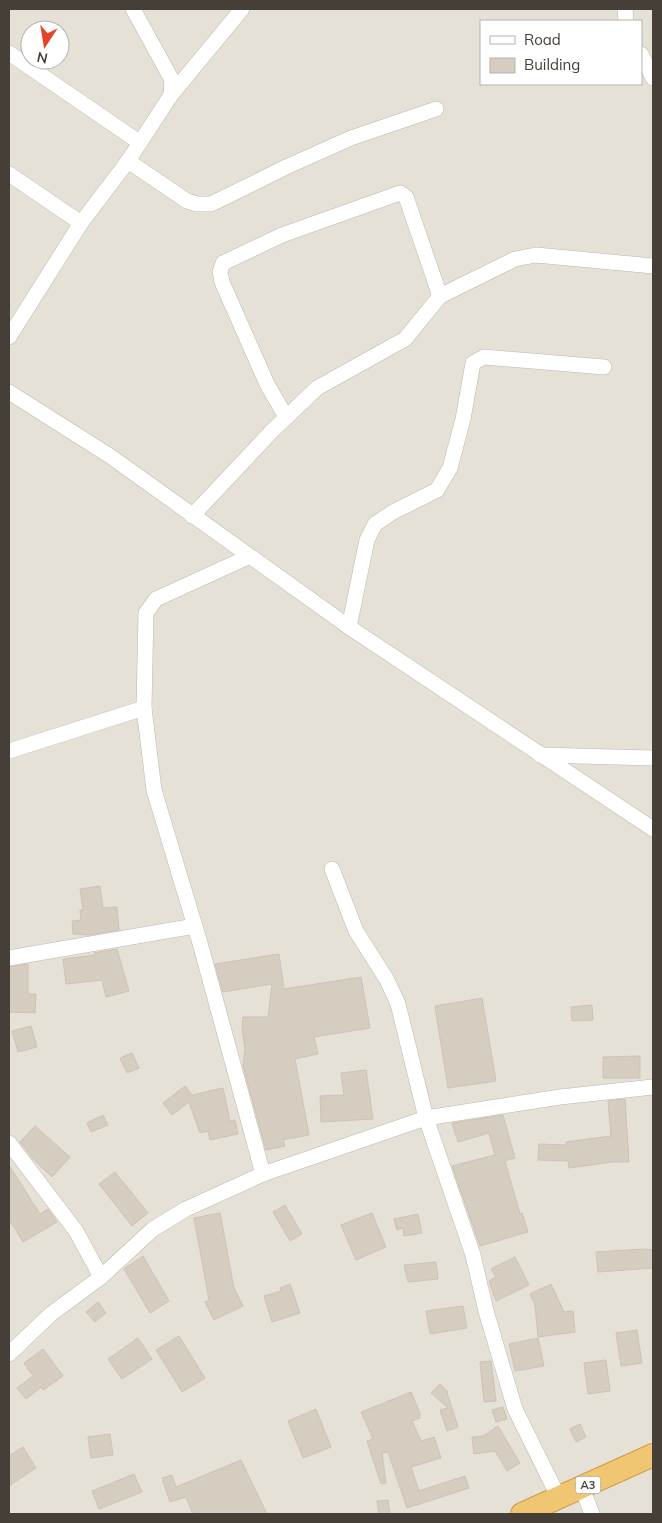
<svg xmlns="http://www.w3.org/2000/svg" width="662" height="1523" font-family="Mulish,sans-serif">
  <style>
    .residential { fill: #e6e1d6; fill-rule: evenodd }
    .building { fill: #d6cdc1; stroke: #cdc2b2 }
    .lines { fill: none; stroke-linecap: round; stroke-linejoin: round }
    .minor-casing { stroke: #bdb6ab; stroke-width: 16 }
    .highway-casing { stroke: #d09a44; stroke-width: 24 }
    .minor { stroke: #fff; stroke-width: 15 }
    .highway { stroke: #f1c673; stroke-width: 22 }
    .labels { text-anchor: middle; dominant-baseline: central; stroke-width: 5; stroke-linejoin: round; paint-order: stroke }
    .shield { fill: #fff; stroke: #7d7973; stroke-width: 1 }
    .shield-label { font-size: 11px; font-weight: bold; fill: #453f37 }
  </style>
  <rect width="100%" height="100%" fill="#f2efe8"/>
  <path class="residential" d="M9 9H653V1514H9ZM481 21H641V84H481ZM30 30H60V60H30Z"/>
  <g class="building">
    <path d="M100 886 103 908 117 907 119 930 89 935 73 934 72 921 81 920 80 910H83L80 889Z"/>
    <path d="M117 949 129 991 106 997 102 980 66 984 63 959 95 955 94 953Z"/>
    <path d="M279 954 284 989 361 977 370 1028 314 1037 318 1054 295 1059 309 1135 283 1140 285 1146 266 1150 243 1066 245 1049 242 1029 243 1017H268L272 984 223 992 215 964Z"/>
    <path d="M28 964V994H36L35 1013 9 1012V967Z"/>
    <path d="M482 998 496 1081 448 1088 435 1006Z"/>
    <path d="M592 1005 593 1020 572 1021 571 1007Z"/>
    <path d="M31 1026 37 1047 18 1052 12 1031Z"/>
    <path d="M132 1053 139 1068 127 1073 120 1058Z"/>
    <path d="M640 1056V1078H603V1057Z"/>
    <path d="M366 1070 373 1119 321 1122 320 1096 344 1095 341 1073Z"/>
    <path d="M185 1086 192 1095 223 1088 230 1121 235 1120 238 1134 210 1140 208 1131 200 1133 189 1102 172 1115 163 1103Z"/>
    <path d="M625 1099 629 1162H612L569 1168 568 1161 538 1160 539 1144 566 1145V1142L611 1136 608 1101Z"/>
    <path d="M103 1115 108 1125 91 1132 87 1123Z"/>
    <path d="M503 1115 515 1158 505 1161 520 1214 522 1213 528 1232 480 1246 452 1166 495 1155 489 1133 458 1142 452 1123Z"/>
    <path d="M35 1126 70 1157 52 1177 35 1161 20 1142Z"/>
    <path d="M9 1165 40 1214 48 1209 57 1222 23 1242 9 1219Z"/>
    <path d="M115 1172 148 1213 132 1226 99 1184Z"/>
    <path d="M285 1205 302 1234 290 1241 273 1212Z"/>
    <path d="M220 1213 234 1288 243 1306 214 1320 205 1302 209 1300 194 1218Z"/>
    <path d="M372 1213 386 1247 356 1260 341 1225Z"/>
    <path d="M418 1214 422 1233 404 1236 403 1228 397 1230 394 1219Z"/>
    <path d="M643 1249 653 1250V1268L598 1272 596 1252Z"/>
    <path d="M143 1256 169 1301 150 1313 124 1269Z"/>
    <path d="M515 1257 529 1285 496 1301 489 1281 496 1277 491 1269Z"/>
    <path d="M436 1262 438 1279 408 1282 404 1265Z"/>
    <path d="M290 1284 300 1313 272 1322 264 1296 281 1291 280 1288Z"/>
    <path d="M551 1284 564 1312 573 1311 575 1332 538 1337 535 1305 530 1294Z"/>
    <path d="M98 1302 106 1313 95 1322 86 1312Z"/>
    <path d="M463 1306 467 1328 430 1334 426 1311Z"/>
    <path d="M637 1330 642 1363 621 1366 616 1333Z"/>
    <path d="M179 1336 205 1378 182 1392 156 1350Z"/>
    <path d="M138 1338 152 1359 122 1379 108 1359Z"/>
    <path d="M538 1338 544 1366 515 1371 509 1344Z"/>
    <path d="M43 1349 63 1376 43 1390 41 1387 26 1399 17 1388 33 1376 24 1363Z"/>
    <path d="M606 1360 610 1391 588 1394 584 1363Z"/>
    <path d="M491 1361 496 1401 484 1402 480 1362Z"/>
    <path d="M440 1384 448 1392 447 1393 458 1427 447 1431 440 1410 448 1408 431 1393Z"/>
    <path d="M411 1392 420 1413V1418L412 1421 421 1441 434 1437 441 1458 411 1467 419 1491 465 1476 469 1488 407 1508 388 1452 382 1453 386 1483 381 1484 367 1441 373 1439 361 1412Z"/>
    <path d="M503 1407 507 1419 496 1422 492 1410Z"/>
    <path d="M316 1409 331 1447 303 1458 288 1421Z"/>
    <path d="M580 1424 586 1437 576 1442 570 1429Z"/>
    <path d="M498 1426 520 1463 507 1471 495 1451 474 1454 472 1437 483 1436Z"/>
    <path d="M110 1434 113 1455 91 1458 88 1437Z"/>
    <path d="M23 1447 36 1468 9 1486V1456Z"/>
    <path d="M241 1460 267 1514H193L186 1497 170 1502 162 1478 172 1475 176 1487Z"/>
    <path d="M134 1474 142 1492 99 1509 92 1491Z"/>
    <path d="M388 1500 390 1514H379L377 1501Z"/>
  </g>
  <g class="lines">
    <defs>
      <g id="minor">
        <path d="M133 9 172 80 171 95"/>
        <path d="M625 9 626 21"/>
        <path d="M9 53 139 142"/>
        <path d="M641 54 653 78"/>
        <path d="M128 161 187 201 197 204H211L286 167 351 138 436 109"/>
        <path d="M9 174 81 223"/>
        <path d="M9 337 81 223 128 161 171 95 242 9"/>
        <path d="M9 392 110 456 349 627 653 829"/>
        <path d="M286 417 267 384 222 282 220 272 223 263 282 235 400 193 406 197 440 296"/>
        <path d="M192 516 272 431 317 388 405 339 440 296 515 259 536 255 653 266"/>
        <path d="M248 557 156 599 146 613 144 708 154 790 200 943 263 1174"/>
        <path d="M349 627 367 540 375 524 393 512 437 490 450 468 463 419 473 363 484 357 604 367"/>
        <path d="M9 751 144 708"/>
        <path d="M540 755 653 758"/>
        <path d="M332 869 356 931 387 980 398 1004 426 1118 473 1255 486 1311 515 1409 559 1498"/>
        <path d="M9 958 195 926"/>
        <path d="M9 1143 76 1231 101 1277"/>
        <path d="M9 1354 51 1314 101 1277 153 1229 186 1209 263 1174 426 1118 560 1097 653 1087"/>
        <path d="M582 1488 592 1514"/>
      </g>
      <path id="highway" d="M522 1514 653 1455"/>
    </defs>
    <use href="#minor" class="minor-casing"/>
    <use href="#highway" class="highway-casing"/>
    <use href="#minor" class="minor"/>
    <use href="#highway" class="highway"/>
  </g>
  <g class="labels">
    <rect class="shield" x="575.5" y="1476.5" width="25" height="17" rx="4"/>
    <g class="shield-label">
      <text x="588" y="1485">A3</text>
    </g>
  </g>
  <rect width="662" height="1523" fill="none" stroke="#453f37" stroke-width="20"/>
  <rect x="480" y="20" width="162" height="65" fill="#ffffff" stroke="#b5b2af"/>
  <rect x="490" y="36" width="25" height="8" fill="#ffffff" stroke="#b5b2af"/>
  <text x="524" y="45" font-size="15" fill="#453f37">Road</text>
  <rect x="490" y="58" width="25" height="15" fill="#d6cdc1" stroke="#b5b2af"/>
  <text x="524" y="70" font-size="15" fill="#453f37">Building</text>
  <g transform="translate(45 45) rotate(192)"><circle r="24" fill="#ffffff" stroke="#b5b2af"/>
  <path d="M0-4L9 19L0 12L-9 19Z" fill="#e74329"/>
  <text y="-8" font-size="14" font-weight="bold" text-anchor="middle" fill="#453f37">N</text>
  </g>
</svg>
